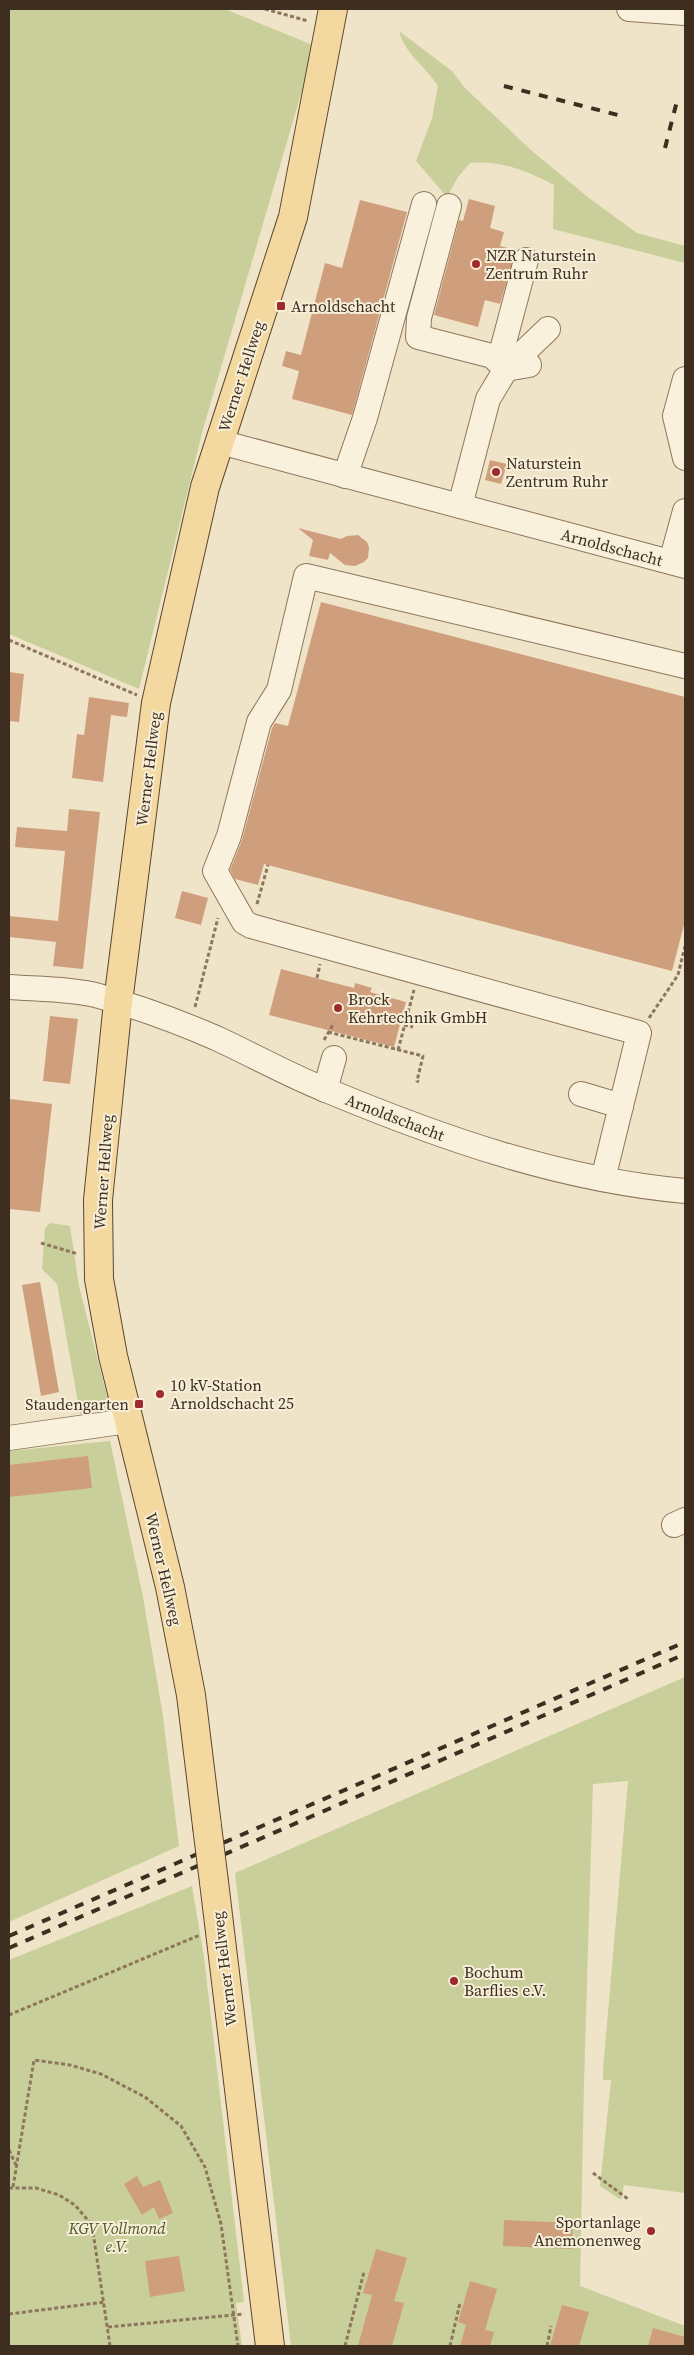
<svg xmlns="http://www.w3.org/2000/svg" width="694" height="2355" font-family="'Source Serif 4',serif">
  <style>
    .green { fill: #c9cf9b }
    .building { fill: #cf9f7d }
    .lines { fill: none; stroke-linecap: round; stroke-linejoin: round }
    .minor-casing { stroke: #8d765c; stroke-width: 26 }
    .major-casing { stroke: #5b4430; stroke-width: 30 }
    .path { stroke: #8d765c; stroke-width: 3; stroke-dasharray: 4 2.5; stroke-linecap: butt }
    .minor { stroke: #faf1dc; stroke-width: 24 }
    .major { stroke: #f3d9a0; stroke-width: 28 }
    .rail { stroke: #3d2e20; stroke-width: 4; stroke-dasharray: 9 9; stroke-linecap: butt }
    .major-bridge-casing { stroke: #5b4430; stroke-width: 30; stroke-linecap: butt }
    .major-bridge { stroke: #f3d9a0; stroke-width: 28 }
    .poi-dot { fill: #9e2a2b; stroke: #f7eed8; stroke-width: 2 }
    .labels { text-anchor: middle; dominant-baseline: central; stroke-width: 4; stroke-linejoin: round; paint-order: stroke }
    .poi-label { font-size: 16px; fill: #3d2e20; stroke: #f7eed8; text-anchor: start }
    .street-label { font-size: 16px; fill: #3d2e20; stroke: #f7eed8 }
    .park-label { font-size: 16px; font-style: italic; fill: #4d5a26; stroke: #f7eed8 }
  </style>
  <rect width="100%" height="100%" fill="#f0e4c8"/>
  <g class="green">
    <path d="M9 9H225L315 46 203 429 139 689 9 634Z"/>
    <path d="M399 31 452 71 465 88 532 151 589 198 637 233 685 246V263L553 229 554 185C527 171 501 160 470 163L458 177 447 197 416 161 432 118 438 86C425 66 405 54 399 31Z"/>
    <path d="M50 1223 70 1226 79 1286 110 1408 80 1414 57 1284 42 1269 45 1228Z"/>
    <path d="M110 1441 143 1597 163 1716 179 1846 9 1922V1451Z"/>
    <path d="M685 1677V2193L624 2185 621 2200 600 2186 611 2080H603V2070L628 1781 593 1784 584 2083 580 2286 685 2326V2346H291L235 1873Z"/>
    <path d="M192 1886 204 1957 244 2302 236 2303 242 2346H9V1960Z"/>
  </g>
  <g class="building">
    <path d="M469 199 495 206 490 228 504 232 500 246 516 250 500 304 485 300 478 327 434 315 459 220 463 221Z"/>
    <path d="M360 200 407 212 352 415 292 399 299 371 282 366 286 351 301 355 325 263 342 268Z"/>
    <path d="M490 460 507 464 501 484 485 480Z"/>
    <path d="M298 528 341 539 347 536 358 535 367 542 369 547 368 558 364 562 355 566 345 565 330 553 328 560 309 556 313 540Z"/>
    <path d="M321 602 685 697V921L672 971 264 864 258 885 235 879 230 870 242 840 272 728 275 723 288 726Z"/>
    <path d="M9 672 24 674 19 722 9 721Z"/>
    <path d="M89 697 129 703 127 717 111 715 103 782 72 778 77 734 84 735Z"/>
    <path d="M69 809 100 812 83 969 53 966 56 942 9 937V916L58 921 65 851 15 847 17 827 67 831Z"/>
    <path d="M182 891 208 898 201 925 175 918Z"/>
    <path d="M281 969 354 988 355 983 372 988 370 992 406 1002 394 1047 269 1015Z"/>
    <path d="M50 1016 78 1019 70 1084 43 1081Z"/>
    <path d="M10 1099 52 1104 40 1212 9 1209Z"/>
    <path d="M40 1282 59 1392 41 1396 22 1285Z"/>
    <path d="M88 1456 92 1488 9 1497V1465Z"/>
    <path d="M137 2176 143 2187 160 2180 173 2213 159 2219 154 2207 142 2215 124 2184Z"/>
    <path d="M504 2220 573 2223 572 2249 503 2246Z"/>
    <path d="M376 2249 407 2258 394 2301 404 2303 392 2346H358L372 2295 363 2293Z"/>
    <path d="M179 2256 185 2291 150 2297 145 2261Z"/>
    <path d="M470 2281 497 2289 485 2330 494 2332 490 2346H460L466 2325 458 2322Z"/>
    <path d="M562 2305 589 2312 579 2346H550Z"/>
    <path d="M653 2328 685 2337V2346H648Z"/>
  </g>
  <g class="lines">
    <defs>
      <g id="minor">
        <path d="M629 9 685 13"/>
        <path d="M449 206 419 318 418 337 492 356 506 369 529 365"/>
        <path d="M506 369 548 329"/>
        <path d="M685 379 675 416 685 458"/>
        <path d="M220 442 685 566"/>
        <path d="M345 476 365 418 424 204"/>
        <path d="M460 506 488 399 506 369 502 350 526 260"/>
        <path d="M671 562 685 511"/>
        <path d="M9 987C34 989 76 989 99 996 139 1007 179 1022 216 1038 253 1055 288 1075 326 1090 441 1138 561 1180 685 1191"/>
        <path d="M325 1090 334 1058"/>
        <path d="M581 1094 621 1106"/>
        <path d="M603 1179 639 1033 251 926 244 922 215 871 229 836 259 722 279 690 306 576 685 666"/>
        <path d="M9 1438 128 1421"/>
        <path d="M674 1525 685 1520"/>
      </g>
      <g id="major">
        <path d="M207 1826 191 1695 170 1587 113 1356 99 1279 98 1200 118 1002 156 703 205 487 293 217 333 9"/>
        <path d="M214 1882 270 2346"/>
      </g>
    </defs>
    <use href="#minor" class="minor-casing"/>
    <use href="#major" class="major-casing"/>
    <g class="path">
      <path d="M265 9 308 21"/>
      <path d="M9 640 137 695"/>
      <path d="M257 904 268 865"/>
      <path d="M317 978 320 964"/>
      <path d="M195 1007 218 918"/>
      <path d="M649 1018 678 975 685 946"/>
      <path d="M404 1025 413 1027"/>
      <path d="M328 1032 423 1056 417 1081 419 1082"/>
      <path d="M324 1040 334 1023"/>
      <path d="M398 1050 414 990"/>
      <path d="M41 1243 78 1254"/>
      <path d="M9 2015 200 1935"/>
      <path d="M9 2150 16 2165"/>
      <path d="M593 2173 628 2199"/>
      <path d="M13 2187 34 2060 70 2065 101 2074 145 2097 181 2126 205 2167 221 2224 238 2346"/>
      <path d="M9 2188H36L59 2195 75 2205 92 2225 110 2346"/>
      <path d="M9 2314 105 2302"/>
      <path d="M108 2327 244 2314"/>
      <path d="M345 2346 364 2272"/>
      <path d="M450 2346 460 2303"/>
      <path d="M547 2346 551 2326"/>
    </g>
    <use href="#minor" class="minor"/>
    <use href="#major" class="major"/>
    <g class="rail">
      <path d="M504 86 626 117"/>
      <path d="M665 148 678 97"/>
      <path d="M9 1936 685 1642"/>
      <path d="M9 1948 685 1654"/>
    </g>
    <defs>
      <path id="major-bridge" d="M207 1826 214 1882"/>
    </defs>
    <use href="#major-bridge" class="major-bridge-casing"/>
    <use href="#major-bridge" class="major-bridge"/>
  </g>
  <g class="poi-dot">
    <circle cx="476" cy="264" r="5"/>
    <rect x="276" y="301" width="10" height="10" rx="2.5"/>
    <circle cx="496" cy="472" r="5"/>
    <circle cx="338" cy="1008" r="5"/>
    <circle cx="160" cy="1394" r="5"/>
    <rect x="134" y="1399" width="10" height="10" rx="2.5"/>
    <circle cx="454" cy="1981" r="5"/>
    <circle cx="651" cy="2231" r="5"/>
  </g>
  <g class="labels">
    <g class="poi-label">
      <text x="486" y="255">NZR Naturstein<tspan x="486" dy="18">Zentrum Ruhr</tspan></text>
      <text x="291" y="306">Arnoldschacht</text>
      <text x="506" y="463">Naturstein<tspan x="506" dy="18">Zentrum Ruhr</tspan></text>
      <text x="348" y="999">Brock<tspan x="348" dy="18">Kehrtechnik GmbH</tspan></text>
      <text x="170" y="1385">10 kV-Station<tspan x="170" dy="18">Arnoldschacht 25</tspan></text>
      <text x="129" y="1404" text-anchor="end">Staudengarten</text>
      <text x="464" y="1972">Bochum<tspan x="464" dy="18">Barflies e.V.</tspan></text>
      <text x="641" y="2222" text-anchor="end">Sportanlage<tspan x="641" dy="18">Anemonenweg</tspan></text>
    </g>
    <g class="street-label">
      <text transform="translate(241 376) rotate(-72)">Werner Hellweg</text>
      <text transform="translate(612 547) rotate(15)">Arnoldschacht</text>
      <text transform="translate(148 769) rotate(-83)">Werner Hellweg</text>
      <text transform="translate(395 1117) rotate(21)">Arnoldschacht</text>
      <text transform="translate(103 1172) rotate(-86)">Werner Hellweg</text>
      <text transform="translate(164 1569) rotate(77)">Werner Hellweg</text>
      <text transform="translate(224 1969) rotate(-97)">Werner Hellweg</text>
    </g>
    <g class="park-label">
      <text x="117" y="2228">KGV Vollmond<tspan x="117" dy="18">e.V.</tspan></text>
    </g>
  </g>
  <rect width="694" height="2355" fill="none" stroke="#3d2e20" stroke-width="20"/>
</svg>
